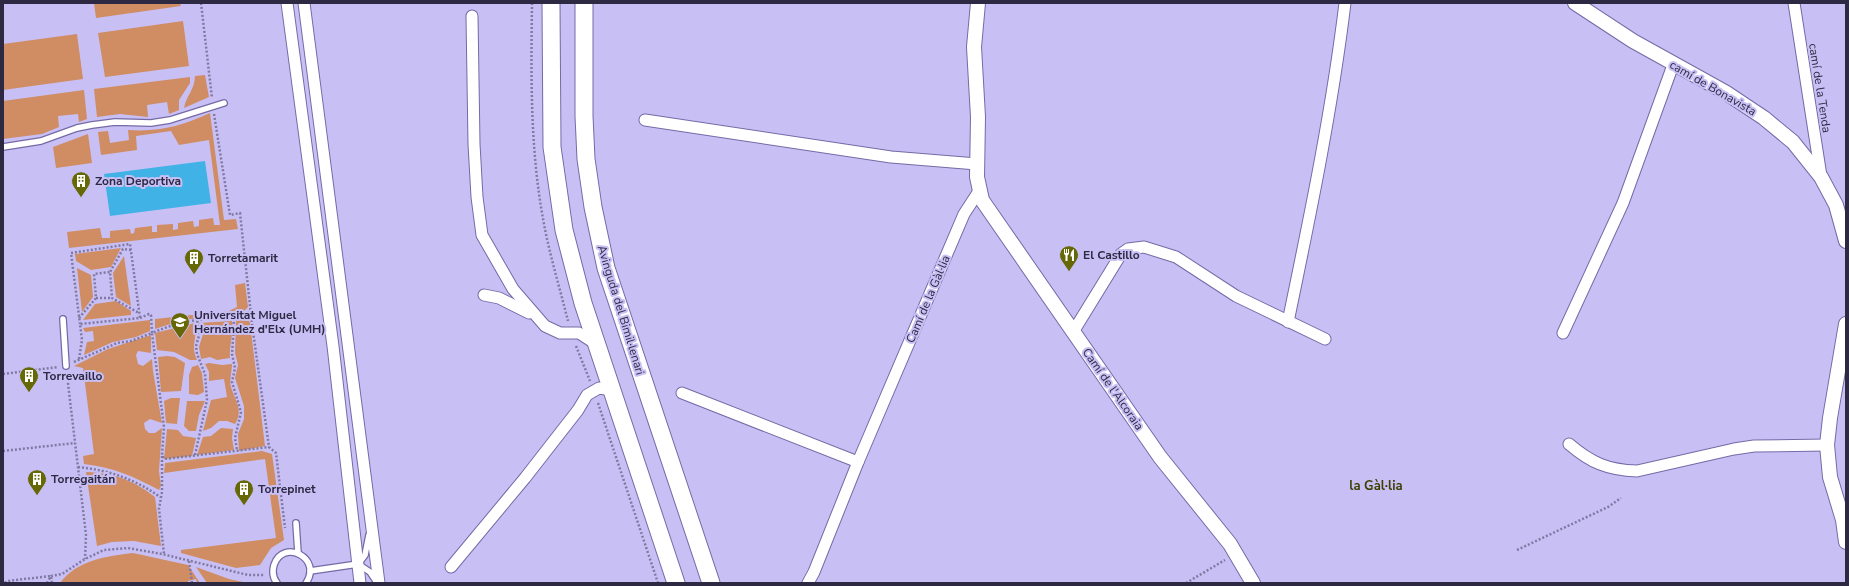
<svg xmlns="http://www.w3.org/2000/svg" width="1849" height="586" font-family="'Nunito Sans',sans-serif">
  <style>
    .green { fill: #d08c62 }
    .water { fill: #41b2e5 }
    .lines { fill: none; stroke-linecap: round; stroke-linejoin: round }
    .service-casing { stroke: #756aa6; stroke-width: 8 }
    .minor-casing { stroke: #756aa6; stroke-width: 13 }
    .tertiary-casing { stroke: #756aa6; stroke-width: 16 }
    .primary-casing { stroke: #756aa6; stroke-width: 19 }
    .path { stroke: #8079a2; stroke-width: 2.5; stroke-dasharray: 2 2; stroke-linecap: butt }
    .service { stroke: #fff; stroke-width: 5.5 }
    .minor { stroke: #fff; stroke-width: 11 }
    .tertiary { stroke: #fff; stroke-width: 14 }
    .primary { stroke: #fff; stroke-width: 17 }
    .labels { text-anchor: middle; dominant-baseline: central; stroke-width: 4; stroke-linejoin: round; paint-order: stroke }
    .street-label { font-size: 12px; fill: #2e2943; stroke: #c8c0f5 }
    .poi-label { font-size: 12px; font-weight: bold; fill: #2e2943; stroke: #c8c0f5; text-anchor: start }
    .neighbourhood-label { font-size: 13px; font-weight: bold; fill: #3d3f00; stroke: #c8c0f5 }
  </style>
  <rect width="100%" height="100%" fill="#c8c0f5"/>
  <g class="green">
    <path d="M94 3H180L181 6 96 18Z"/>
    <path d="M183 21 189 66 105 77 98 33Z"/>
    <path d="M77 34 83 79 3 90V44Z"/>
    <path d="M205 75 209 97 184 108C186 96 195 89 195 76Z"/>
    <path d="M190 77V83L179 100V110L169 114 167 102 147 105 148 117 120 114 97 117 94 89Z"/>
    <path d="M84 90 87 119 79 122 78 114 58 116 59 127 42 134 3 139V101Z"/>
    <path d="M210 113 224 220 236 219 238 229 69 248 67 232 100 228 102 238H110V231L130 229 131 234 134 233 135 228 152 226V232H157V225L173 224V230L178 229V223L193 221 194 227 199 226V220L213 218 214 225H220L209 140 179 145 171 131 136 136 137 150 101 155 98 132 108 131 110 143 129 140 128 130C161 132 181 126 210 113Z"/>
    <path d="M88 134 92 163 56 168 53 147Z"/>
    <path d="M121 248 111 267 91 270 76 261 75 254Z"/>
    <path d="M124 256 131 306 116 297 113 273Z"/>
    <path d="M77 268 91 275 93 297 82 312Z"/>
    <path d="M245 283 248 307C236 323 209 317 191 319 179 321 167 325 155 329V319L229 311 237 307 235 285Z"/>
    <path d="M116 301 131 311V315L83 320 95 304Z"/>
    <path d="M246 315 250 323 265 446 239 451 238 434 244 419V406L235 378 238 365 235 353 236 320Z"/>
    <path d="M150 320V331L136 337 113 342 84 355 87 342 94 341 93 331 85 332 83 328Z"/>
    <path d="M232 321C234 334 229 345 230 358L217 360 210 357 201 359 199 347 203 334 199 323Z"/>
    <path d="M195 323C198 339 190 344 197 360H190L174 352 157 350 155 333Z"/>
    <path d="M151 335V353L138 351 136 355 138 364 143 366 152 359 153 371 162 423 150 419 144 423 145 429 149 433H155L162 428 159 471 161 486 159 490C135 477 112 467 84 464L83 456 94 454 83 368 74 366 108 349Z"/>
    <path d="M167 356 175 357 185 363 181 391 161 392 158 357Z"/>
    <path d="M209 363 222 365 232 364C232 371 229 381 231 387 235 400 244 411 235 424L227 421H219L211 428 203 431 211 400 227 397 224 379 209 381V372L205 364Z"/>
    <path d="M198 365 202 373 204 392 198 395 189 394V375L192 367Z"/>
    <path d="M171 398H180L177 424 166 423 164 401Z"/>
    <path d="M187 401H205L199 415 196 431H189L184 426Z"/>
    <path d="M221 428 233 429 232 438 234 450 197 455 203 437 211 436Z"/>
    <path d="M167 429 178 430 183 436 196 438 192 456 164 459Z"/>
    <path d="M262 451 272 454 284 540 271 548 260 565 236 568 181 553V550L276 538 265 459 164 473 165 463Z"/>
    <path d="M86 472C114 473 133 480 155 497L161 546 134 541 112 542 97 546Z"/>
    <path d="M133 553 188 565 200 583H197L196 579 188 581V583H60C77 560 107 556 133 553Z"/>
    <path d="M196 567 229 579 243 582 261 583H207Z"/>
  </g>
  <path class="water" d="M205 161 211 203 110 216 104 174Z"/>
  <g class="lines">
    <defs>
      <g id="service">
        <path d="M3 147 41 141 77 128 92 125 115 122 151 123 170 120 224 103"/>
        <path d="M63 319 66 366"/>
        <path d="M296 523 298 553"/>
        <path d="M358 564 365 555 369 535"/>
        <path d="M310 571 358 564 370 572 376 581"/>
        <path d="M277 583C273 578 272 572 274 565 283 538 323 558 306 583"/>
      </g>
      <g id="minor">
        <path d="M287 3 333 346 360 583"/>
        <path d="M304 3 379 583"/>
        <path d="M1794 3 1821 176"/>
        <path d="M472 16 474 144 477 197 482 235 513 289 545 326 560 333H579L596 344"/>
        <path d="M645 120 891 157 977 164"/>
        <path d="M484 295 499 298 529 313"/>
        <path d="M1288 322C1310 216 1332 110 1345 3"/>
        <path d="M1073 332 1121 254 1128 249 1144 247 1176 257 1236 296 1325 339"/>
        <path d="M1563 333 1623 203 1673 65"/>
        <path d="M682 393 858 462"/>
        <path d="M1569 444C1591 463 1608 470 1637 471L1734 449 1754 446 1827 445"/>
        <path d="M451 567 525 478 578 410 587 395 599 388 612 390"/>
        <path d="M808 583 814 572 858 462 964 214 979 191"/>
      </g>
      <g id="tertiary">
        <path d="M978 3 974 47 978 117 977 177 982 200 1160 457 1230 544 1253 583"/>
        <path d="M1575 3 1633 41 1725 92 1764 118 1793 142 1821 177 1836 205 1846 241"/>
        <path d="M1846 324 1830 418 1827 445 1830 477 1843 520 1846 542"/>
      </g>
      <g id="primary">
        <path d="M551 3 552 147 564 230 583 303 676 583"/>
        <path d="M584 3V116L586 159 593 207 606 268 711 583"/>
      </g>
    </defs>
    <use href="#service" class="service-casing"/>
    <use href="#minor" class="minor-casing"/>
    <use href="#tertiary" class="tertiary-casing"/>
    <use href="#primary" class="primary-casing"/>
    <g class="path">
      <path d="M201 3 212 98"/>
      <path d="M532 3C531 77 530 151 544 224 550 256 560 289 568 321"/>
      <path d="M214 114 230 215 240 213 252 324 269 447 276 453 285 528"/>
      <path d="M131 250 123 249 110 272 112 298 139 313"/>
      <path d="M96 298H112"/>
      <path d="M79 318 96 298 94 274 110 272"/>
      <path d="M140 318 149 314 151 315 152 333C166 327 181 322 197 320 220 318 228 321 251 311"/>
      <path d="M233 318 234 325 232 354 235 368 232 382 241 412 235 438 237 450"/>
      <path d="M576 346 590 381"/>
      <path d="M79 359 82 340 80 324 140 318 130 244 71 253 80 324"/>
      <path d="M74 362 117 343 131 341 152 333 164 427 162 455 164 459 269 447"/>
      <path d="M3 374 58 367"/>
      <path d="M67 375 86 535 85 559"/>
      <path d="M598 403 658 583"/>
      <path d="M3 451 75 443"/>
      <path d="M195 455 207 400 205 374 197 354 196 346 200 332 197 320"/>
      <path d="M162 456V492L159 509 164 554"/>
      <path d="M78 467C108 470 135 479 160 497"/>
      <path d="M1517 550 1608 507 1621 498"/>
      <path d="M189 561 192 583"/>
      <path d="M5 583 7 581 51 576 52 583"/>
      <path d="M47 583 51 576 62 574 85 559 104 550 128 548 162 554 248 575H265"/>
      <path d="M1186 583 1225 560"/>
    </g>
    <use href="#service" class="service"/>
    <use href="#minor" class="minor"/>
    <use href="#tertiary" class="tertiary"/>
    <use href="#primary" class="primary"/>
  </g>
  <defs>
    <symbol id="building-pin" viewBox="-11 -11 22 30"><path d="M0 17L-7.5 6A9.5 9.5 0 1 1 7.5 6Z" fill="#666806" stroke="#c8c0f5"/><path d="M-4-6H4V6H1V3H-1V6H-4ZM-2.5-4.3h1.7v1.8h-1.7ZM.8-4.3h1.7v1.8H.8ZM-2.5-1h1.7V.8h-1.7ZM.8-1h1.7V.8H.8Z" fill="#fff"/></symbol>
    <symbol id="restaurant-pin" viewBox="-11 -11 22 30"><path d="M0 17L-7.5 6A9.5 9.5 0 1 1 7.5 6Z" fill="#666806" stroke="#c8c0f5"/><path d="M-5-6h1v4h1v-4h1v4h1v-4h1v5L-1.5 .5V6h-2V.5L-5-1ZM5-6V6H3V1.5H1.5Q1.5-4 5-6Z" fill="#fff"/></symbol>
    <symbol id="university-pin" viewBox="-11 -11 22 30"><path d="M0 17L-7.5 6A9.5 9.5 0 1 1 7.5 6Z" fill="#666806" stroke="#c8c0f5"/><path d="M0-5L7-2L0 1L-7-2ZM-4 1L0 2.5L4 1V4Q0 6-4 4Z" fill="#fff"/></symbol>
  </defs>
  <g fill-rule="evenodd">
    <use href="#building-pin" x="70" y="170" width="22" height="30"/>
    <use href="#restaurant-pin" x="1058" y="244" width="22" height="30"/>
    <use href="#building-pin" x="183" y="247" width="22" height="30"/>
    <use href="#university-pin" x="169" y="311" width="22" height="30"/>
    <use href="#building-pin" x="18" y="365" width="22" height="30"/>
    <use href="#building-pin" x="26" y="468" width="22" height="30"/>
    <use href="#building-pin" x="233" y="478" width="22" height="30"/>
  </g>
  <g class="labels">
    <g class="street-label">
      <text transform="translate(1713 88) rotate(30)">camí de Bonavista</text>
      <text transform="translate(1820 88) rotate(81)">camí de la Tenda</text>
      <text transform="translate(928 299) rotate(-67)">Camí de la Gàl·lia</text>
      <text transform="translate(621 310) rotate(73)">Avinguda del Bimil·lenari</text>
      <text transform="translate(1113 389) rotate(55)">Camí de l'Alcoraia</text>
    </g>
    <g class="poi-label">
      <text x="95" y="181">Zona Deportiva</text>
      <text x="1083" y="255">El Castillo</text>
      <text x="208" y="258">Torretamarit</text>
      <text x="194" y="315">Universitat Miguel<tspan x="194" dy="14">Hernández d'Elx (UMH)</tspan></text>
      <text x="43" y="376">Torrevaillo</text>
      <text x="51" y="479">Torregaitán</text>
      <text x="258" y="489">Torrepinet</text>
    </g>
    <g class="neighbourhood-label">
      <text x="1376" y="486">la Gàl·lia</text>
    </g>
  </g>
  <rect width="1849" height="586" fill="none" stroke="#2e2943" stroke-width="8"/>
</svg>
